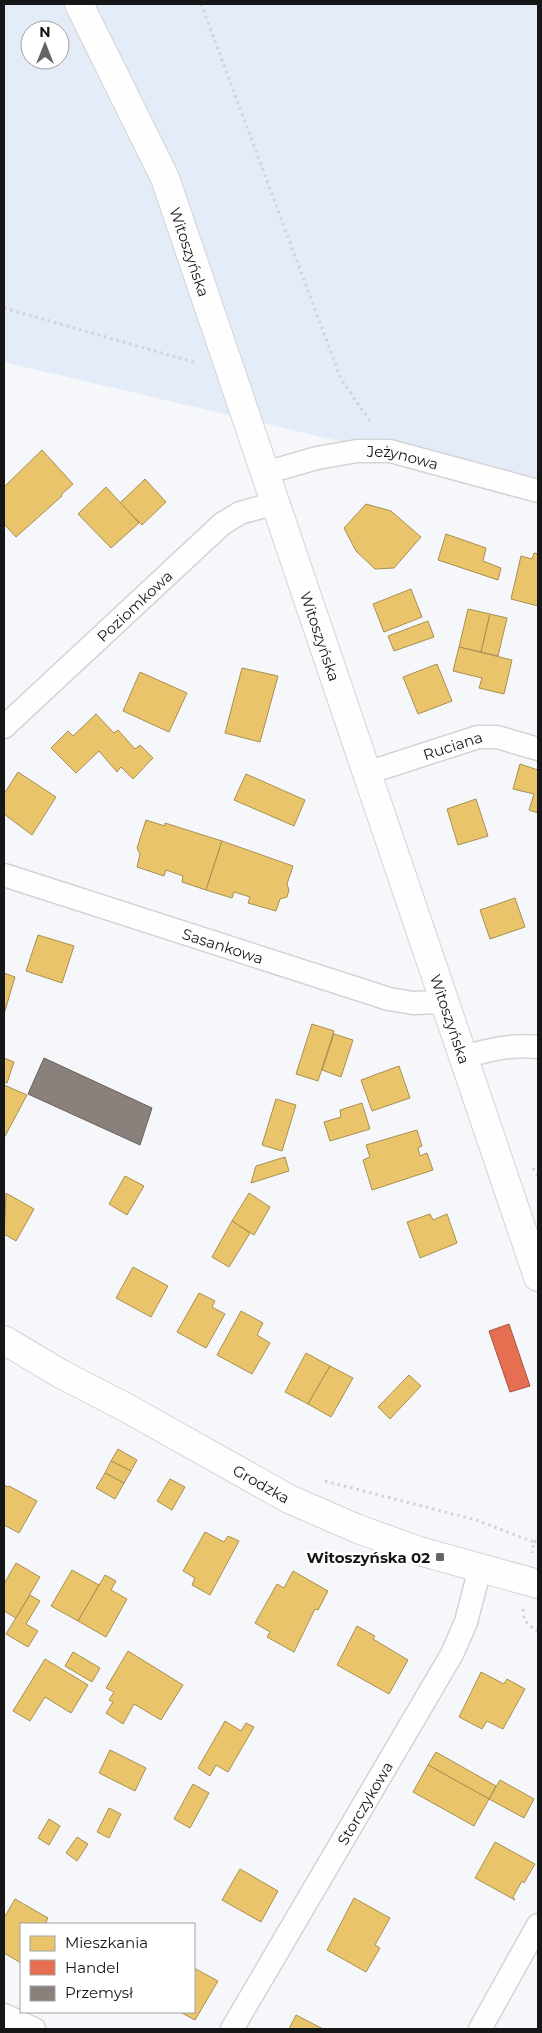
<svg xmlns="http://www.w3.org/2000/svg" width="542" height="2033" font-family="Montserrat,sans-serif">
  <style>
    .green { fill: #e3ecf8; fill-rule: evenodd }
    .homes { fill: #e9c46a; stroke: #a99051 }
    .shops { fill: #e76f51; stroke: #a85440 }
    .industry { fill: #8a817c; stroke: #67615e }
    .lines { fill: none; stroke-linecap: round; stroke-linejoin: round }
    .minor-casing { stroke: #d3d4d6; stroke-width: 25 }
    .tertiary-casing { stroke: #d3d4d6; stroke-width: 30 }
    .path { stroke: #d2d3d4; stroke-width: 3; stroke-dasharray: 2.5 4; stroke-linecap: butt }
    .minor { stroke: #fefefe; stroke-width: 22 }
    .tertiary { stroke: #fefefe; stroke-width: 28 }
    .poi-dot { fill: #636567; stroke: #fff; stroke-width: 2 }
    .labels { text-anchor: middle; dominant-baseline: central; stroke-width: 5; stroke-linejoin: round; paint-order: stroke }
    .street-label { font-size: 15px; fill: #151618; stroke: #fff }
    .poi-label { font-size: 15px; font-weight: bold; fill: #151618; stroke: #fff; text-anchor: end }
  </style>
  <rect width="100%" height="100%" fill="#f5f7fa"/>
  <path class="green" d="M4 4H538V488L4 362ZM30 30H60V60H30Z"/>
  <g class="homes">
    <path d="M42 450 73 484 61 495 62 496 16 537 4 524V487Z"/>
    <path d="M145 479 166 502 142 525 120 503Z"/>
    <path d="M106 487 139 523 111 548 78 514Z"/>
    <path d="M366 504 391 511 421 537 394 568 375 569 356 551 344 528Z"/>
    <path d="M446 534 486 548 483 561 501 568 498 580 438 560Z"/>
    <path d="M534 553 538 554V606L511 599 521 556 532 559Z"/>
    <path d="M411 589 422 617 384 632 373 604Z"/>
    <path d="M468 609 490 614 481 652 459 647Z"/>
    <path d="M490 614 507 618 498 656 481 652Z"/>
    <path d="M428 621 434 637 394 651 388 636Z"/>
    <path d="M459 647 512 660 504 694 479 688 482 678 453 671Z"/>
    <path d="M437 664 452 701 418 714 403 677Z"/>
    <path d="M242 668 278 676 260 742 225 733Z"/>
    <path d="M140 672 187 693 169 732 123 711Z"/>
    <path d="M96 714 114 733 118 730 135 749 140 745 153 758 133 779 121 767 117 772 99 751 76 773 51 748 68 731 73 736Z"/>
    <path d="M520 764 538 770V813L529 810 534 794 513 789Z"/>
    <path d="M18 772 56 797 32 835 4 814V794Z"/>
    <path d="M246 774 305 800 294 826 234 800Z"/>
    <path d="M476 799 488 836 458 845 447 809Z"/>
    <path d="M146 820 165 826V823L222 841 206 890 182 882 183 876 166 870 164 876 137 867 140 854 137 848Z"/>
    <path d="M222 841 293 866 287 884 289 890 287 897 280 899 276 911 248 903 250 897 234 892 232 898 206 890Z"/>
    <path d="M515 898 525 927 490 939 480 910Z"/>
    <path d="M38 935 74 946 62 983 26 971Z"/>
    <path d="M4 973 15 977 4 1014Z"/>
    <path d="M312 1024 334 1031 318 1081 296 1074Z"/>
    <path d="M334 1034 353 1040 341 1077 322 1070Z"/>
    <path d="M4 1058 14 1062 7 1083 4 1082Z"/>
    <path d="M399 1066 410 1098 372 1111 361 1080Z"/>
    <path d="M4 1085 27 1095 4 1138Z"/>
    <path d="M276 1099 296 1105 282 1151 262 1145Z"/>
    <path d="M362 1103 370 1129 330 1141 324 1122 341 1117 340 1110Z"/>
    <path d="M417 1130 422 1146 418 1148 420 1156 427 1153 433 1170 372 1190 363 1160 370 1157 366 1145Z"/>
    <path d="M285 1157 289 1171 251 1183 256 1166Z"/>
    <path d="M125 1176 144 1186 127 1215 109 1204Z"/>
    <path d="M6 1193 34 1209 16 1241 4 1234Z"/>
    <path d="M249 1193 270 1207 254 1235 232 1221Z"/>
    <path d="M430 1214 433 1220 447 1214 457 1243 420 1258 407 1222Z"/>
    <path d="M232 1221 250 1233 229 1267 212 1257Z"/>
    <path d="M133 1267 168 1286 151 1317 116 1298Z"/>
    <path d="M199 1293 215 1301 212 1307 225 1314 206 1348 177 1332Z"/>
    <path d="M241 1311 263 1323 257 1335 270 1343 252 1374 217 1355Z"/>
    <path d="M306 1353 330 1366 308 1404 285 1392Z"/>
    <path d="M330 1366 353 1378 331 1417 308 1404Z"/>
    <path d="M409 1375 421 1386 390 1419 378 1407Z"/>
    <path d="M118 1449 137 1460 131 1471 111 1461Z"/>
    <path d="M111 1461 131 1471 124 1483 105 1473Z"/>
    <path d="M105 1473 124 1483 115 1499 96 1488Z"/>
    <path d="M170 1479 185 1487 172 1510 157 1501Z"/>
    <path d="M4 1485 8 1487 9 1486 37 1501 19 1533 4 1525Z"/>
    <path d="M205 1532 224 1542 228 1536 239 1541 210 1595 192 1585 195 1578 183 1571Z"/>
    <path d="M16 1563 40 1577 16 1618 4 1611V1584Z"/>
    <path d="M72 1570 99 1585 78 1621 51 1606Z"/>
    <path d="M293 1571 328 1591 318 1610 315 1609 294 1652 267 1637 270 1632 255 1623 277 1584 284 1588Z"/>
    <path d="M105 1575 116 1581 111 1590 127 1599 106 1637 78 1621Z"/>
    <path d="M30 1595 40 1601 26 1624 38 1631 28 1647 6 1634Z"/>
    <path d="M357 1626 375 1636 373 1639 408 1660 389 1694 337 1665Z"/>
    <path d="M128 1651 183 1685 161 1720 134 1704 123 1724 106 1713 113 1702 109 1700 114 1692 106 1688Z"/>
    <path d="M73 1652 100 1668 92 1682 65 1666Z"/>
    <path d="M45 1659 88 1685 71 1713 45 1697 30 1721 13 1711Z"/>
    <path d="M481 1672 504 1684 507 1679 525 1689 503 1729 487 1721 482 1729 459 1717Z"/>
    <path d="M225 1721 241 1731 246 1723 254 1727 228 1772 216 1765 210 1776 198 1768Z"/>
    <path d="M110 1750 146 1768 135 1791 99 1773Z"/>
    <path d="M436 1752 496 1786 489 1799 428 1765Z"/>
    <path d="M428 1765 489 1799 474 1826 413 1792Z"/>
    <path d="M500 1780 534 1799 524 1818 489 1799Z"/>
    <path d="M193 1784 209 1793 190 1828 174 1819Z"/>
    <path d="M109 1808 121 1814 109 1838 97 1832Z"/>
    <path d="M49 1819 60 1826 49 1845 38 1838Z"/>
    <path d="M77 1837 88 1844 77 1861 66 1853Z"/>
    <path d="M495 1842 535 1864 524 1883 522 1881 513 1897 515 1900 475 1878Z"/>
    <path d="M240 1869 278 1891 261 1922 222 1900Z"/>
    <path d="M354 1898 390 1918 375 1945 380 1948 366 1972 327 1950Z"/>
    <path d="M15 1899 48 1918 45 1924H21V1963L4 1953V1918Z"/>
    <path d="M194 1968 218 1981 195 2020 180 2012H194Z"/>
    <path d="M296 2015 323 2029H289Z"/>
  </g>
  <path class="shops" d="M509 1324 530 1386 510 1392 489 1331Z"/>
  <path class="industry" d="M44 1058 152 1108 140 1145 28 1094Z"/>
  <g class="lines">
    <defs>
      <g id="minor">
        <path id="s1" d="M265 473 317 458 357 451H390L538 491"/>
        <path id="s2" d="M4 727 222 524 240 513 275 503"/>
        <path id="s3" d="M367 773 478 737H497L538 749"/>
        <path id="s4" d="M4 875 389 999 413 1003 444 1002"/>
        <path d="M463 1057C490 1050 511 1044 538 1047"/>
        <path d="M4 2015 34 2029"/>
        <path id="s5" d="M232 2029 452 1654 466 1622 480 1568"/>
        <path d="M480 2029 538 1925"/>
      </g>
      <g id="tertiary">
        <path id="s6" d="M79 4 165 178 538 1277"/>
        <path id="s7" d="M4 1340 61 1374 125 1407 289 1499 358 1529 419 1551 538 1584"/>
      </g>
    </defs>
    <use href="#minor" class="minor-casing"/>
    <use href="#tertiary" class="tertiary-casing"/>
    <g class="path">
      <path d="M201 4 341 379 372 424"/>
      <path d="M4 308 197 363"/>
      <path d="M533 1168 538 1176"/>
      <path d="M325 1481 476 1520 534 1542 532 1553"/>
      <path d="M534 1542 538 1540"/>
      <path d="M523 1609C523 1620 528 1626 538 1631"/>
    </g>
    <use href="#minor" class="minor"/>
    <use href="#tertiary" class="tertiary"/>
  </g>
  <rect class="poi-dot" x="435" y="1552" width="10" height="10" rx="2.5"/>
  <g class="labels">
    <g class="street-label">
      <text stroke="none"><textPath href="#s6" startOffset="272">Witoszyńska</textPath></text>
      <text stroke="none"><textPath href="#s1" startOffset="141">Jeżynowa</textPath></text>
      <text stroke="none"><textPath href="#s2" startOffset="178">Poziomkowa</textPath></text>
      <text stroke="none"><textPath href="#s6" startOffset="678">Witoszyńska</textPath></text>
      <text stroke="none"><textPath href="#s3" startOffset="90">Ruciana</textPath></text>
      <text stroke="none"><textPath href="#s4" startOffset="230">Sasankowa</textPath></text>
      <text stroke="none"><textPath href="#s6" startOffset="1082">Witoszyńska</textPath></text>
      <text stroke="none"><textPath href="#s7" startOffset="295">Grodzka</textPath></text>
      <text stroke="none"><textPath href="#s5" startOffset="262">Storczykowa</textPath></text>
    </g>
    <g class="poi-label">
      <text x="430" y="1557">Witoszyńska 02</text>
    </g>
  </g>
  <rect width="542" height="2033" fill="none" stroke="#151618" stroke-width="10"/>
  <rect x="20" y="1923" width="175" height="90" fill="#ffffff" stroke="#a1a2a3"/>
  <rect x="30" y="1936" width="25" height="15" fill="#e9c46a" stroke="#a1a2a3"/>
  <text x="65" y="1948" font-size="15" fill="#151618">Mieszkania</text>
  <rect x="30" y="1960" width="25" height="15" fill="#e76f51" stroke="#a1a2a3"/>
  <text x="65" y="1973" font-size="15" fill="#151618">Handel</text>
  <rect x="30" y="1986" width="25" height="15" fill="#8a817c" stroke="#a1a2a3"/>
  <text x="65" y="1998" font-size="15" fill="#151618">Przemysł</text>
  <g transform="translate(45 45)"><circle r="24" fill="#ffffff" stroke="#a1a2a3"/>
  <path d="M0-4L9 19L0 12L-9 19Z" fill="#636567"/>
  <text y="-8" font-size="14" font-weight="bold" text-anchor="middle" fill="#151618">N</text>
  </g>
</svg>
